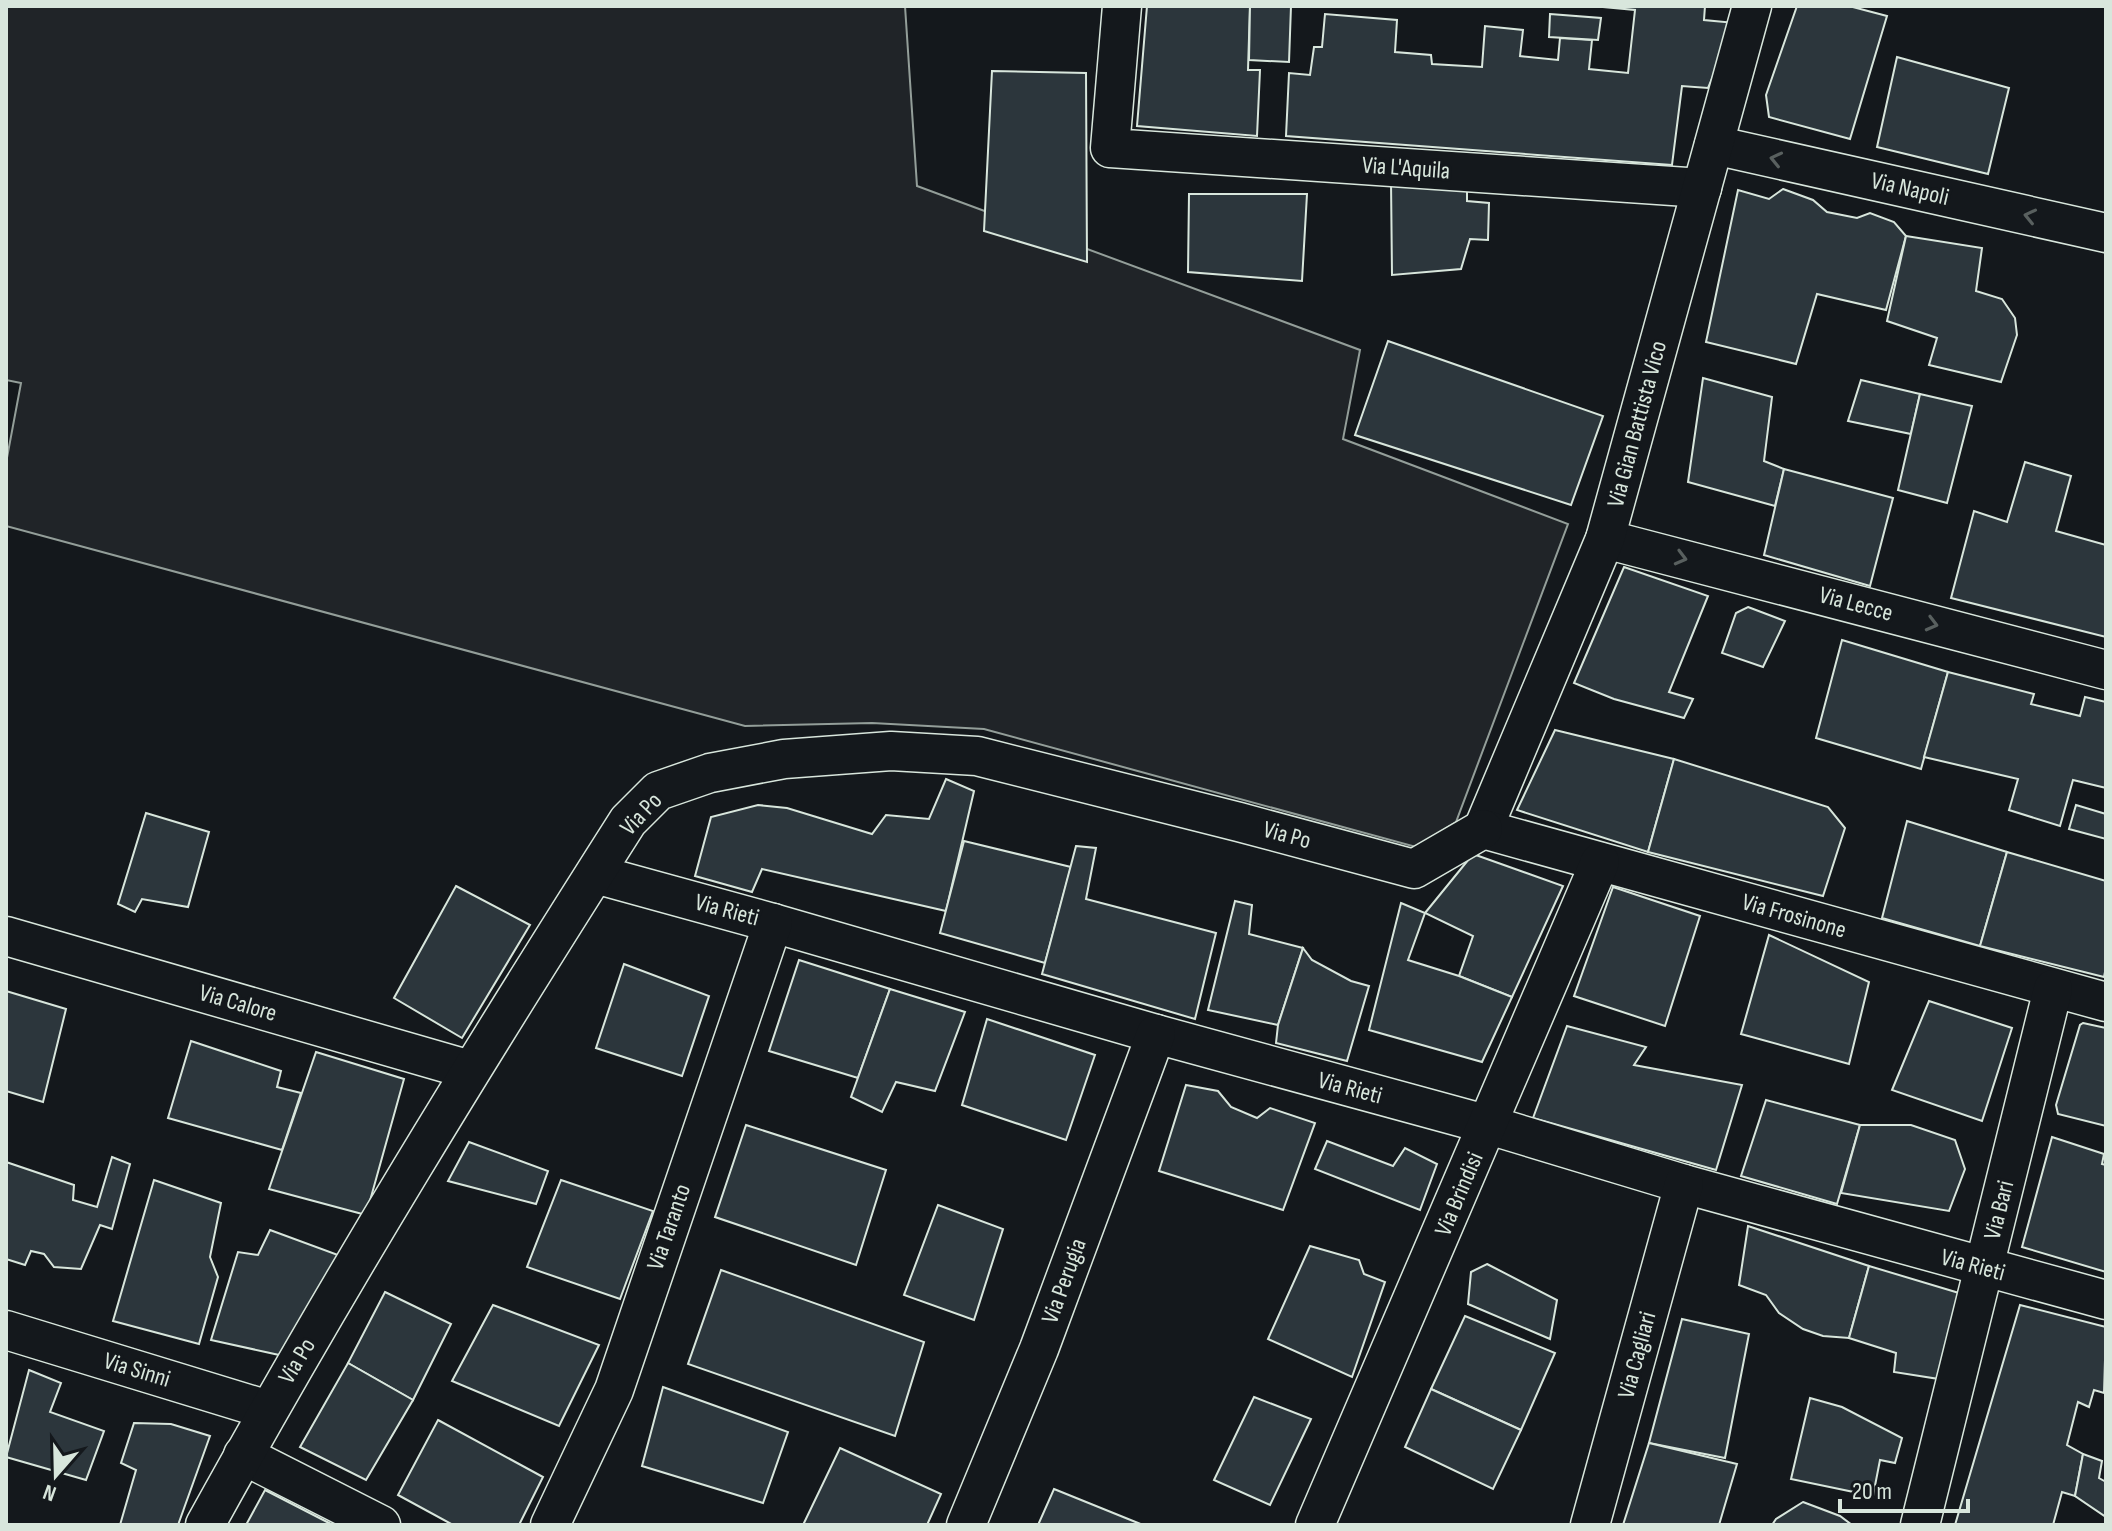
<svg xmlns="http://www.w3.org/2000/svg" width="2112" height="1531" font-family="'Sofia Sans Condensed',sans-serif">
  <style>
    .green { fill: #202428; stroke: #939e99; stroke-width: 2 }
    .building { fill: #2c363c; stroke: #d8e6dc; stroke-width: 2 }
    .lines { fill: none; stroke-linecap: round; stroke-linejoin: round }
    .street-casing { stroke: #d8e6dc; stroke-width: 41 }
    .street { stroke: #14181c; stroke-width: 38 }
    .oneway { stroke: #59605f }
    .labels { text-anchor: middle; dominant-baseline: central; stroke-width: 6; stroke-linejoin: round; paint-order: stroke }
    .street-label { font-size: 24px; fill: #d8e6dc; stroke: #14181c }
  </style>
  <rect width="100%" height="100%" fill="#14181c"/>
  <path class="green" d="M6 6H905L917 186 1360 350 1343 439 1568 524 1456 822 1416 847 984 729 872 723 745 726 6 526V463L21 383 6 380Z"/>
  <g class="building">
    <path d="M1147 6H1250L1248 70H1260L1257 136 1137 126Z"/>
    <path d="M1250 6H1291L1289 62 1249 60Z"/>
    <path d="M1592 6H1705L1704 20 1736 23 1708 88 1682 86 1672 165 1286 136 1289 73 1310 75 1314 47H1322L1325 14 1397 20 1395 52 1431 55 1432 64 1482 67 1485 26 1523 30 1520 56 1558 60 1560 38 1592 40 1589 69 1628 73 1635 10Z"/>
    <path d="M1797 6H1849L1887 16 1850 139 1769 117 1766 95Z"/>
    <path d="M1550 14 1601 18 1598 40 1549 37Z"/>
    <path d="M1897 57 2009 88 1988 174 1877 147Z"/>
    <path d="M992 71 1086 73 1087 262 984 231Z"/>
    <path d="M1391 181 1467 183V201L1489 203 1488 240 1470 239 1461 269 1392 275Z"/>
    <path d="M1783 189 1813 200 1827 212 1857 218 1870 213 1894 222 1906 236 1886 310 1817 294 1796 364 1706 342 1738 190 1769 199Z"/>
    <path d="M1189 194H1307L1302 281 1188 272Z"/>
    <path d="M1906 236 1982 248 1976 291 2002 299 2015 318 2017 335 2001 382 1929 365 1937 338 1887 321Z"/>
    <path d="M1388 341 1603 416 1571 505 1355 435Z"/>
    <path d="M1703 378 1772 397 1764 461 1784 469 1775 506 1688 482Z"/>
    <path d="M1861 380 1920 394 1911 434 1848 421Z"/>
    <path d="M1920 394 1972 406 1947 503 1898 490Z"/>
    <path d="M2025 462 2071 476 2056 531 2106 545V637L1951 598 1974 511 2007 522Z"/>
    <path d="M1784 469 1893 498 1870 586 1764 555Z"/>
    <path d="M1624 567 1708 596 1669 692 1693 699 1684 718 1614 699 1574 683Z"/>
    <path d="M1748 607 1785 621 1763 667 1722 653 1736 613Z"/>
    <path d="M1842 640 1948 672 1921 769 1816 738Z"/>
    <path d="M1948 672 2034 694 2031 704 2080 716 2085 697 2106 702V788L2073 780 2060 826 2009 810 2018 779 1924 757Z"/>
    <path d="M1555 730 1674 759 1648 852 1517 810Z"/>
    <path d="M1674 759 1828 807 1845 828 1823 896 1648 852Z"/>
    <path d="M946 779 974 791 946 911 762 869 752 892 695 876 711 817 758 805 787 808 872 834 886 815 929 819Z"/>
    <path d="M2076 805 2106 814V839L2069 829Z"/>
    <path d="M146 813 209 832 188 907 142 899 135 912 118 904Z"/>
    <path d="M1907 821 2007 852 1980 946 1882 918Z"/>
    <path d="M964 841 1071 867 1045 963 940 933Z"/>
    <path d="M1076 846 1096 848 1086 899 1216 933 1195 1019 1042 974Z"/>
    <path d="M2007 852 2106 881V967L2104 977 1980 946Z"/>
    <path d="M1473 854 1563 886 1512 997 1459 976 1473 936 1425 913Z"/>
    <path d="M456 886 530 925 462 1038 394 998Z"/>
    <path d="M1613 887 1700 916 1665 1026 1574 996Z"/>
    <path d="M1235 901 1252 905 1249 934 1303 948 1278 1025 1208 1010Z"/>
    <path d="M1401 903 1425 913 1408 960 1459 976 1512 997 1482 1062 1369 1030Z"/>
    <path d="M1769 935 1869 982 1849 1064 1741 1034Z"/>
    <path d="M1303 948 1312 960 1351 981 1369 986 1347 1061 1276 1043 1278 1025Z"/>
    <path d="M799 960 890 989 858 1078 769 1051Z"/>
    <path d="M624 964 709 996 682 1076 596 1048Z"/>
    <path d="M890 989 965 1012 935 1091 896 1082 882 1112 851 1097Z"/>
    <path d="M6 991 66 1009 43 1102 6 1091Z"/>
    <path d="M1929 1001 2012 1028 1982 1121 1892 1090Z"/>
    <path d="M987 1019 1095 1055 1066 1140 962 1105Z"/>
    <path d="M2083 1023 2106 1028V1126L2058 1114 2056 1105 2080 1025Z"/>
    <path d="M1567 1026 1646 1047 1634 1065 1742 1085 1716 1170 1533 1118Z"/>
    <path d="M191 1041 281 1071 277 1087 301 1093 282 1150 168 1118Z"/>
    <path d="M316 1052 404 1079 366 1215 269 1189Z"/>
    <path d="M1186 1085 1218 1091 1231 1107 1257 1118 1270 1108 1315 1123 1283 1210 1159 1171Z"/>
    <path d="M1766 1100 1860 1125 1837 1204 1741 1176Z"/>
    <path d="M746 1125 886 1170 856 1265 715 1217Z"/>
    <path d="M1860 1125H1911L1955 1140 1965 1169 1949 1211 1841 1193Z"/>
    <path d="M2052 1137 2104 1154 2102 1164 2106 1165V1272L2022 1247Z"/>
    <path d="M1327 1141 1393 1166 1405 1148 1437 1164 1420 1210 1315 1169Z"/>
    <path d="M469 1142 548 1171 536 1204 448 1181Z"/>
    <path d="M112 1157 130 1164 112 1229 100 1225 81 1269 54 1267 44 1254 31 1251 25 1265 6 1259V1162L74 1185 73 1200 97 1207Z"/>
    <path d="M154 1180 221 1203 210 1257 218 1277 199 1344 113 1321Z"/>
    <path d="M561 1180 653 1211 620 1299 527 1267Z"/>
    <path d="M938 1205 1003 1229 974 1320 904 1295Z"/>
    <path d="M1748 1226 1869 1266 1849 1338 1823 1336 1803 1329 1779 1313 1766 1295 1739 1285Z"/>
    <path d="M270 1230 338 1255 284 1356 211 1340 238 1252 258 1255Z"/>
    <path d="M1310 1246 1359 1260 1364 1274 1385 1282 1352 1377 1268 1339Z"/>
    <path d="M1487 1264 1557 1300 1550 1339 1468 1304 1471 1272Z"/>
    <path d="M1869 1266 1959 1293 1939 1379 1894 1372 1896 1353 1849 1338Z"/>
    <path d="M721 1270 924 1342 895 1436 688 1364Z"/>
    <path d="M385 1292 451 1324 413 1400 348 1363Z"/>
    <path d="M493 1305 599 1345 559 1426 452 1381Z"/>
    <path d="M2020 1305 2106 1327 2104 1393 2094 1390 2089 1407 2078 1402 2067 1445 2083 1454 2075 1496 2062 1492 2053 1525H1955Z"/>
    <path d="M1465 1316 1555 1353 1521 1430 1431 1389Z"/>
    <path d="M1682 1319 1749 1334 1725 1458 1649 1443Z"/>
    <path d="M348 1363 413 1400 366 1480 300 1447Z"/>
    <path d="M29 1370 61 1383 50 1412 104 1431 86 1480 6 1457Z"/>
    <path d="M663 1387 788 1432 763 1503 642 1466Z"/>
    <path d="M1431 1389 1521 1430 1493 1489 1405 1447Z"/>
    <path d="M1254 1397 1311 1419 1270 1505 1214 1480Z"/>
    <path d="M1810 1398 1842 1407 1902 1438 1895 1463 1880 1460 1873 1496 1791 1479Z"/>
    <path d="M438 1420 543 1477 519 1525H453L398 1495Z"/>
    <path d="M134 1423 171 1424 210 1436 178 1525H120L136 1470 121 1463Z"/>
    <path d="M1649 1443 1737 1464 1719 1525H1623Z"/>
    <path d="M840 1448 941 1494 927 1525H803Z"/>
    <path d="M2083 1454 2102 1461 2099 1478 2106 1482V1517L2075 1496Z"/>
    <path d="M1054 1489 1143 1525H1038Z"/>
    <path d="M265 1490 333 1525H246Z"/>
    <path d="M1803 1502 1840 1516 1852 1525H1772L1776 1519Z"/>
  </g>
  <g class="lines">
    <defs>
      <g id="street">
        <path d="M1122 6 1110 148 1702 188"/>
        <path d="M1714 145 2106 233"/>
        <path d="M1605 539 2106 670"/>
        <path d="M1483 829 1605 539 1752 6"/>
        <path d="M1483 829 2106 1002"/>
        <path d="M595 874 773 923 1156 1034 1489 1125 1684 1184 2106 1300"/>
        <path d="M6 936 470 1070"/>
        <path d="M6 1330 268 1410"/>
        <path d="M243 1455 381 1525"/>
        <path d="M205 1525C337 1285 481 1052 628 821L658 791 710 773 784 759 891 751 977 756 1239 822 1414 869 1483 829"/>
        <path d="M550 1525 614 1390 773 923"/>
        <path d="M966 1525 1039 1349 1156 1034"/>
        <path d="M1315 1525 1600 862"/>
        <path d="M1590 1525 1684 1184"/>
        <path d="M1920 1525 2053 989"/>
      </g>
    </defs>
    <use href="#street" class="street-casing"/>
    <use href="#street" class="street"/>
  </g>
  <defs><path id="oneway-chevron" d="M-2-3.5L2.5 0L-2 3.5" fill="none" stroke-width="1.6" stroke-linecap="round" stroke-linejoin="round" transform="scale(2)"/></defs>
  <g class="oneway">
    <use href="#oneway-chevron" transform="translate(1776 159) rotate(-167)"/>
    <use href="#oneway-chevron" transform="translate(2030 216) rotate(-167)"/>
    <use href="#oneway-chevron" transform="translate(1681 558) rotate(15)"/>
    <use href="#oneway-chevron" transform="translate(1932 624) rotate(15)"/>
  </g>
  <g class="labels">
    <g class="street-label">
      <text transform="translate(1406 168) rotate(4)">Via L'Aquila</text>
      <text transform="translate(1910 189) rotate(13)">Via Napoli</text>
      <text transform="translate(1637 424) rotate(-75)">Via Gian Battista Vico</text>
      <text transform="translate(1856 604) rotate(15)">Via Lecce</text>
      <text transform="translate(641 814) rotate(-47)">Via Po</text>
      <text transform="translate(1287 835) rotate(15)">Via Po</text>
      <text transform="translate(727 910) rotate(15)">Via Rieti</text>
      <text transform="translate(1794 916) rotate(16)">Via Frosinone</text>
      <text transform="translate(238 1003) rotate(16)">Via Calore</text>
      <text transform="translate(1350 1088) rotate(15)">Via Rieti</text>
      <text transform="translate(1459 1194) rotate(-67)">Via Brindisi</text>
      <text transform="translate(1999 1210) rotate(-76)">Via Bari</text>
      <text transform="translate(669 1227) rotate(-71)">Via Taranto</text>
      <text transform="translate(1973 1265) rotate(15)">Via Rieti</text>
      <text transform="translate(1064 1281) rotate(-70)">Via Perugia</text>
      <text transform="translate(1637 1355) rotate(-75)">Via Cagliari</text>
      <text transform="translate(297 1361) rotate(-59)">Via Po</text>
      <text transform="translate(137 1370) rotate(17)">Via Sinni</text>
    </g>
  </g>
  <rect width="2112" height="1531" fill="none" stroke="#d8e6dc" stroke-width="16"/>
  <g transform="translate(56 1475) rotate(200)" stroke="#14181c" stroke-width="6" paint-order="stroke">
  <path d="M0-6L14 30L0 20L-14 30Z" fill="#d8e6dc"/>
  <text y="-12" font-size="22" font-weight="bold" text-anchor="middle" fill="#d8e6dc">N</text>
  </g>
  <path d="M1840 1499v12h128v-12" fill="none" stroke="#d8e6dc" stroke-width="4"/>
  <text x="1852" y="1499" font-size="24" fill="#d8e6dc" stroke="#14181c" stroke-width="6" paint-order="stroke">20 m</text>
</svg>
